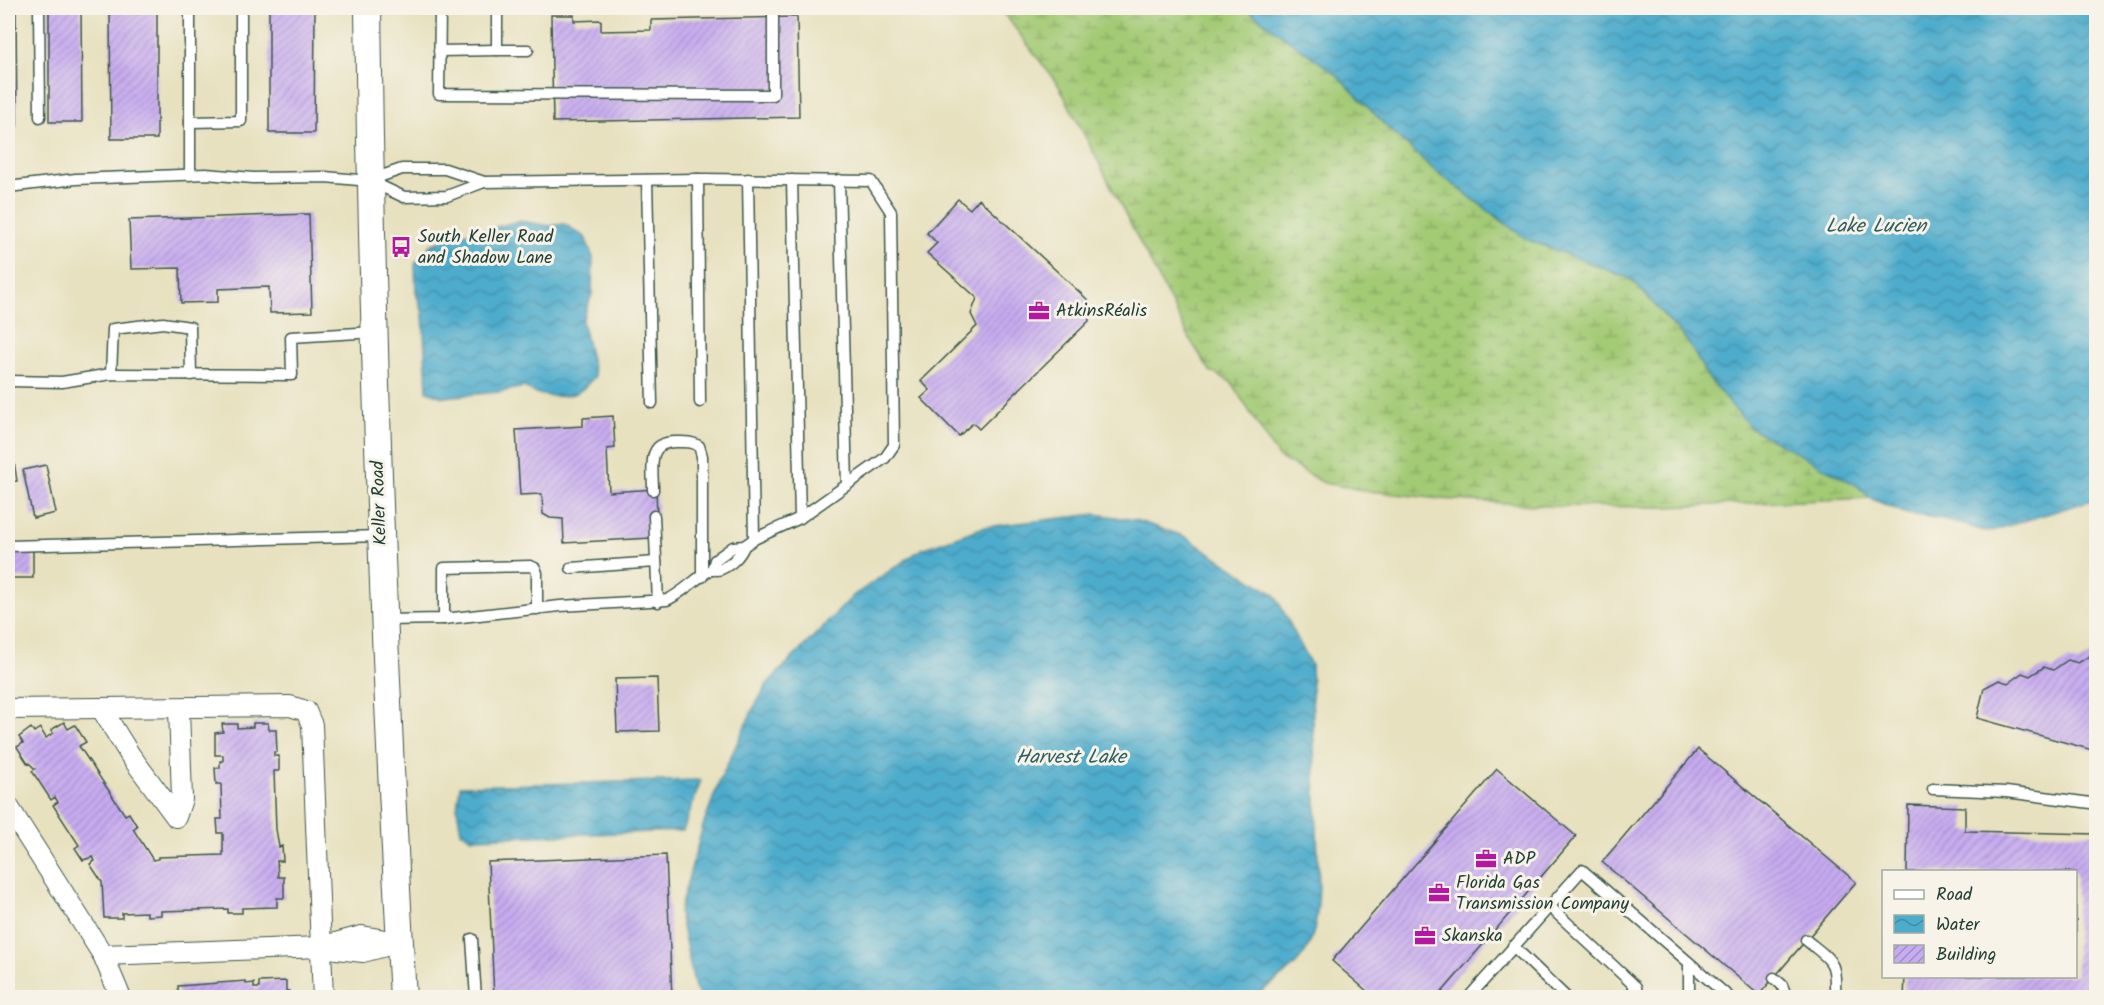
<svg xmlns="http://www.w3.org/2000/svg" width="2104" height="1005" font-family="Kalam,sans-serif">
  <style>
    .wetland { fill: url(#wetland-marsh); stroke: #618454; stroke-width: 1.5 }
    .water { fill: url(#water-waves); stroke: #367480; stroke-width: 1.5 }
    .building { fill: url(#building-hatch) }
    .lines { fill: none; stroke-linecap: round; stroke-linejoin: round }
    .service-casing { stroke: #3d5649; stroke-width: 13 }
    .minor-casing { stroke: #3d5649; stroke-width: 22 }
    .tertiary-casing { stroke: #3d5649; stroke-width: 28 }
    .service { stroke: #fff; stroke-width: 10 }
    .minor { stroke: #fff; stroke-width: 20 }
    .tertiary { stroke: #fff; stroke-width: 26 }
    .labels { text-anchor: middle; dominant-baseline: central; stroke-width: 6; stroke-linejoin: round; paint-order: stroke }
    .poi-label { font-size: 18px; fill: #1f3d34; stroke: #f7f3e8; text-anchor: start }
    .street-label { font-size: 18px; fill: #1f3d34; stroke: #f7f3e8 }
    .water-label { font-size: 20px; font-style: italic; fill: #2d5e62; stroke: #f7f3e8 }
  </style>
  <defs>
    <pattern id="wetland-marsh" width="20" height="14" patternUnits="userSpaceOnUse" patternTransform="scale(1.5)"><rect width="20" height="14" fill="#a3ca75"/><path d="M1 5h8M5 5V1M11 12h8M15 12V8" fill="none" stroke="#84a561"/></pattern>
    <pattern id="water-waves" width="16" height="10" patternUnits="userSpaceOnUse" patternTransform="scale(1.5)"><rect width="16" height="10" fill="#4daccc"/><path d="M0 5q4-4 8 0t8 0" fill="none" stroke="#3f8da6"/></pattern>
    <pattern id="building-hatch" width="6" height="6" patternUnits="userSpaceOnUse" patternTransform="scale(1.5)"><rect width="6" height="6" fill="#c8acf1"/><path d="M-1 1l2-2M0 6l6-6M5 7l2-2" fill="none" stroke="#a28dc4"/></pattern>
  </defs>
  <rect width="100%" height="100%" fill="#f7f3e8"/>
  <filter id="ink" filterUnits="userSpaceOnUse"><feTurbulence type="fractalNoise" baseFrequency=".0167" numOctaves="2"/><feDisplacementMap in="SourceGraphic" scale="12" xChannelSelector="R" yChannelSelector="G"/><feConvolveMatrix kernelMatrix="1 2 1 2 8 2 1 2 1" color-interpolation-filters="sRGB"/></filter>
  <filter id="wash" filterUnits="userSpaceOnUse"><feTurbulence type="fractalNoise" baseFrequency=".008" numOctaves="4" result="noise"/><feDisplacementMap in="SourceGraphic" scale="24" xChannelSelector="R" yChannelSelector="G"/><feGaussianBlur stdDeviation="1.35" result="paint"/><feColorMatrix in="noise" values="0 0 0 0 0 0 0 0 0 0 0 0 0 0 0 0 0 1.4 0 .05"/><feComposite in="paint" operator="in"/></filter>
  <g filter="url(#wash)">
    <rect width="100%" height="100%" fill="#e7e1bf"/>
    <path class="wetland" d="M1000 8H1245L1337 75 1388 128 1433 169 1526 239 1631 279 1688 342 1709 379 1858 486 1870 498 1668 507 1551 506 1441 499 1369 491 1324 483 1278 457 1231 382 1210 371 1191 341 1059 86Z"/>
    <g class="water">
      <path d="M1245 8H2096V499L1988 532 1944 519 1907 514 1870 498 1858 486 1751 428 1709 379 1688 342 1631 279 1526 239 1433 169 1388 128 1337 75Z"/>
      <path d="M519 221 550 226 564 224 585 237 593 258 592 294 582 321 595 376C590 381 583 391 576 393 559 399 538 397 524 387L499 392 443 397 427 391 423 313 416 293 415 264 430 245 456 235 482 231Z"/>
      <path d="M1096 514 1135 520 1184 536 1275 595 1311 665 1319 886C1316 953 1306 960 1252 998L700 997 695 988 679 912 703 826 719 782 753 709 768 683 854 595 922 549 984 527Z"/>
      <path d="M701 780 683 831 472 838 461 832 457 808 460 786Z"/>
    </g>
    <g id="blocks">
      <g class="building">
        <path d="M8 8H16L17 126H8Z"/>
        <path d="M49 8H81L82 122H49Z"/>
        <path d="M110 8H157V139H111Z"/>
        <path d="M269 8H315L314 133H269Z"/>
        <path d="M551 15H574V21L601 20V31L651 30V20L797 17 799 117 553 122Z"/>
        <path d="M958 199 970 209 979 199 1088 300 1089 321 979 429 973 423 959 436 921 398 930 390 921 381 977 326 971 314 977 298 927 253 937 243 927 233Z"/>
        <path d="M309 214 312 312 270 313 269 287 218 289V302L181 303 180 268 131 269 129 220Z"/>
        <path d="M613 416 615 448 607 449 609 492 656 489 657 516 651 538 564 543 563 519 550 518 543 514 542 494 520 495 516 430 583 426V418Z"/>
        <path d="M10 434 17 481 8 482V435Z"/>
        <path d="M46 465 56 513 33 518 23 470Z"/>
        <rect x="8" y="550" width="25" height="28"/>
        <path d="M2096 652V751L1977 718 1984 688 1999 680 2008 683 2022 673 2030 676 2044 667 2053 670 2068 660 2078 663Z"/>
        <path d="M657 678 659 731 617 732 615 679Z"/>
        <path d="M64 722 68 729 75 725 86 742 79 746 125 815 129 813 137 826 133 829 153 860 158 859V857L223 855V833H218L217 819H222L221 784H216L215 768H220V761H223V755H215V733L223 732 222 724H237V728L253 727V723H268L269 730H276L277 752H274V756H279V771H274L276 829 279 847 282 846 283 861H277L278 877H284V898H277V907L242 908V913H228V909L161 911V915L147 916V912L122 913V918H104L102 882 90 864 95 861 93 857 83 860 75 848 79 845 53 805 58 802 55 797 51 800 32 771 35 769 29 763 28 764 17 747 23 743 19 737 31 728 34 732 40 728 46 738 53 733 51 730Z"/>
        <path d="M1698 749 1856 882 1759 995 1602 862Z"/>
        <path d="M1497 769 1576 836 1437 998H1375L1332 961Z"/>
        <path d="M1908 805 1965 807V831L2096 834V998H1904L1905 976H2076V872H1907Z"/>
        <path d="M666 855 672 998H494L488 862Z"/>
        <path d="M246 981V984L254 983V988H259V982L286 981V991H289V998H179L178 986Z"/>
      </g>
    </g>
  </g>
  <g filter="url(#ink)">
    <use href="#blocks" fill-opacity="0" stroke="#3d5649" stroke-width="1.5"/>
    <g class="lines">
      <defs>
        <g id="service">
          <path d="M39 8 40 117"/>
          <path d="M440 8 439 94 773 95V8"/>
          <path d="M497 8V50H528"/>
          <path d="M439 51 497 50"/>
          <path d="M190 122 241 121V8"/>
          <path d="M190 175V8"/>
          <path d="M698 179 700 402"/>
          <path d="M748 179 754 539"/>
          <path d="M370 180 402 169H445L484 182 698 179 871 181 891 212 894 445 885 458 800 518 754 539 744 546 733 547 715 560 712 570"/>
          <path d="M647 180 652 403"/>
          <path d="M792 180 800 518"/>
          <path d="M839 180 847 485"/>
          <path d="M8 187 76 179 206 174 253 178 325 177 370 181 404 197 447 196 484 182"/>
          <path d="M111 374 113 329 163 323 190 327 191 375"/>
          <path d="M8 381 62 382 111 374 292 375 291 337 375 332"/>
          <path d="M653 490C653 468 646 442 675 442 684 442 691 441 699 446L702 456V577"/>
          <path d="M654 516 658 602"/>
          <path d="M8 546 381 536"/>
          <path d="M571 568 656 562"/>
          <path d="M444 619V568L530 566 535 568 537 573V609"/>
          <path d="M385 620 444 619 560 606 667 600C683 593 699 575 711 570 714 569 718 571 721 569 731 565 740 556 744 546"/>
          <path d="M1933 789 2006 792 2091 803"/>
          <path d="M1549 906 1636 987 1637 998"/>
          <path d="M472 939 476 998"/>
          <path d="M1806 940C1834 963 1836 960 1835 998"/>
          <path d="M1513 946 1567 998"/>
          <path d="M1774 978 1782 985 1787 998"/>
          <path d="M1468 998 1582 870 1730 998"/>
          <path d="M1689 998V963"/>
        </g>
        <g id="minor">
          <path d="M101 708 130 755 176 817 182 799 179 708"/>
          <path d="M8 709 290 706 306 711 312 725 323 998"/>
          <path d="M8 806 103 955 121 998"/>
          <path d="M332 944 362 936 391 941"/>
          <path d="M103 955 320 947 363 952 400 942"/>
        </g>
        <path id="tertiary" d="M368 8C372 338 384 668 403 998"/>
      </defs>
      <use href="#service" class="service-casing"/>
      <use href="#minor" class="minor-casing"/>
      <use href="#tertiary" class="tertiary-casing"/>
      <use href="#service" class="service"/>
      <use href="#minor" class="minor"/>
      <use href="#tertiary" class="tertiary"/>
    </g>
  </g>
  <defs>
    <symbol id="bus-bare" viewBox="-9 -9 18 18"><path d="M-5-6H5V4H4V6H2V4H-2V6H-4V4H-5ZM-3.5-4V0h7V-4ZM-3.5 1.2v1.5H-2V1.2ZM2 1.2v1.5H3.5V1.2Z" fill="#b5179e" stroke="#f7f3e8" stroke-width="2.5" paint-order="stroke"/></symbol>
    <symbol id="office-bare" viewBox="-9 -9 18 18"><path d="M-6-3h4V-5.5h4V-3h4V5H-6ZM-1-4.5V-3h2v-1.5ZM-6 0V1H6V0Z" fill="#b5179e" stroke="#f7f3e8" stroke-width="2.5" paint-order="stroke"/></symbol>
  </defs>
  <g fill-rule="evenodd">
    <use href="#bus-bare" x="386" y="232" width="30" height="30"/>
    <use href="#office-bare" x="1024" y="296" width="30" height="30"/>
    <use href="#office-bare" x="1471" y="844" width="30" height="30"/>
    <use href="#office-bare" x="1424" y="878" width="30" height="30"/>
    <use href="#office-bare" x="1410" y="921" width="30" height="30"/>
  </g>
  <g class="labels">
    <g class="poi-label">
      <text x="418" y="237">South Keller Road<tspan x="418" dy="21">and Shadow Lane</tspan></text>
      <text x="1056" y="311">AtkinsRéalis</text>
      <text x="1503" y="859">ADP</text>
      <text x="1456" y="883">Florida Gas<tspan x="1456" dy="21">Transmission Company</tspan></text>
      <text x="1442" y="936">Skanska</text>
    </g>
    <g class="street-label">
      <text transform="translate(380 503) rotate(-92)">Keller Road</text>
    </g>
    <g class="water-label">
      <text x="1876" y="227">Lake Lucien</text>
      <text x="1071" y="758">Harvest Lake</text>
    </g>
  </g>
  <rect width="2104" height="1005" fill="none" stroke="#f7f3e8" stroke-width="30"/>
  <rect x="1882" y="870" width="195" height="108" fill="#f7f3e8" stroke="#a1aaa0" stroke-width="1.5"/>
  <rect x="1894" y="890" width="30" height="9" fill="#ffffff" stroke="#a1aaa0" stroke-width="1.5"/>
  <text x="1936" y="900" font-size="18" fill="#1f3d34">Road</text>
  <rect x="1894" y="915" width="30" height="18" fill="url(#water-waves)" stroke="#a1aaa0" stroke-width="1.5"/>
  <text x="1936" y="930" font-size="18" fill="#1f3d34">Water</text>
  <rect x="1894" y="945" width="30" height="18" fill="url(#building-hatch)" stroke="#a1aaa0" stroke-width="1.5"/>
  <text x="1936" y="960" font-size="18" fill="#1f3d34">Building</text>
</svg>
